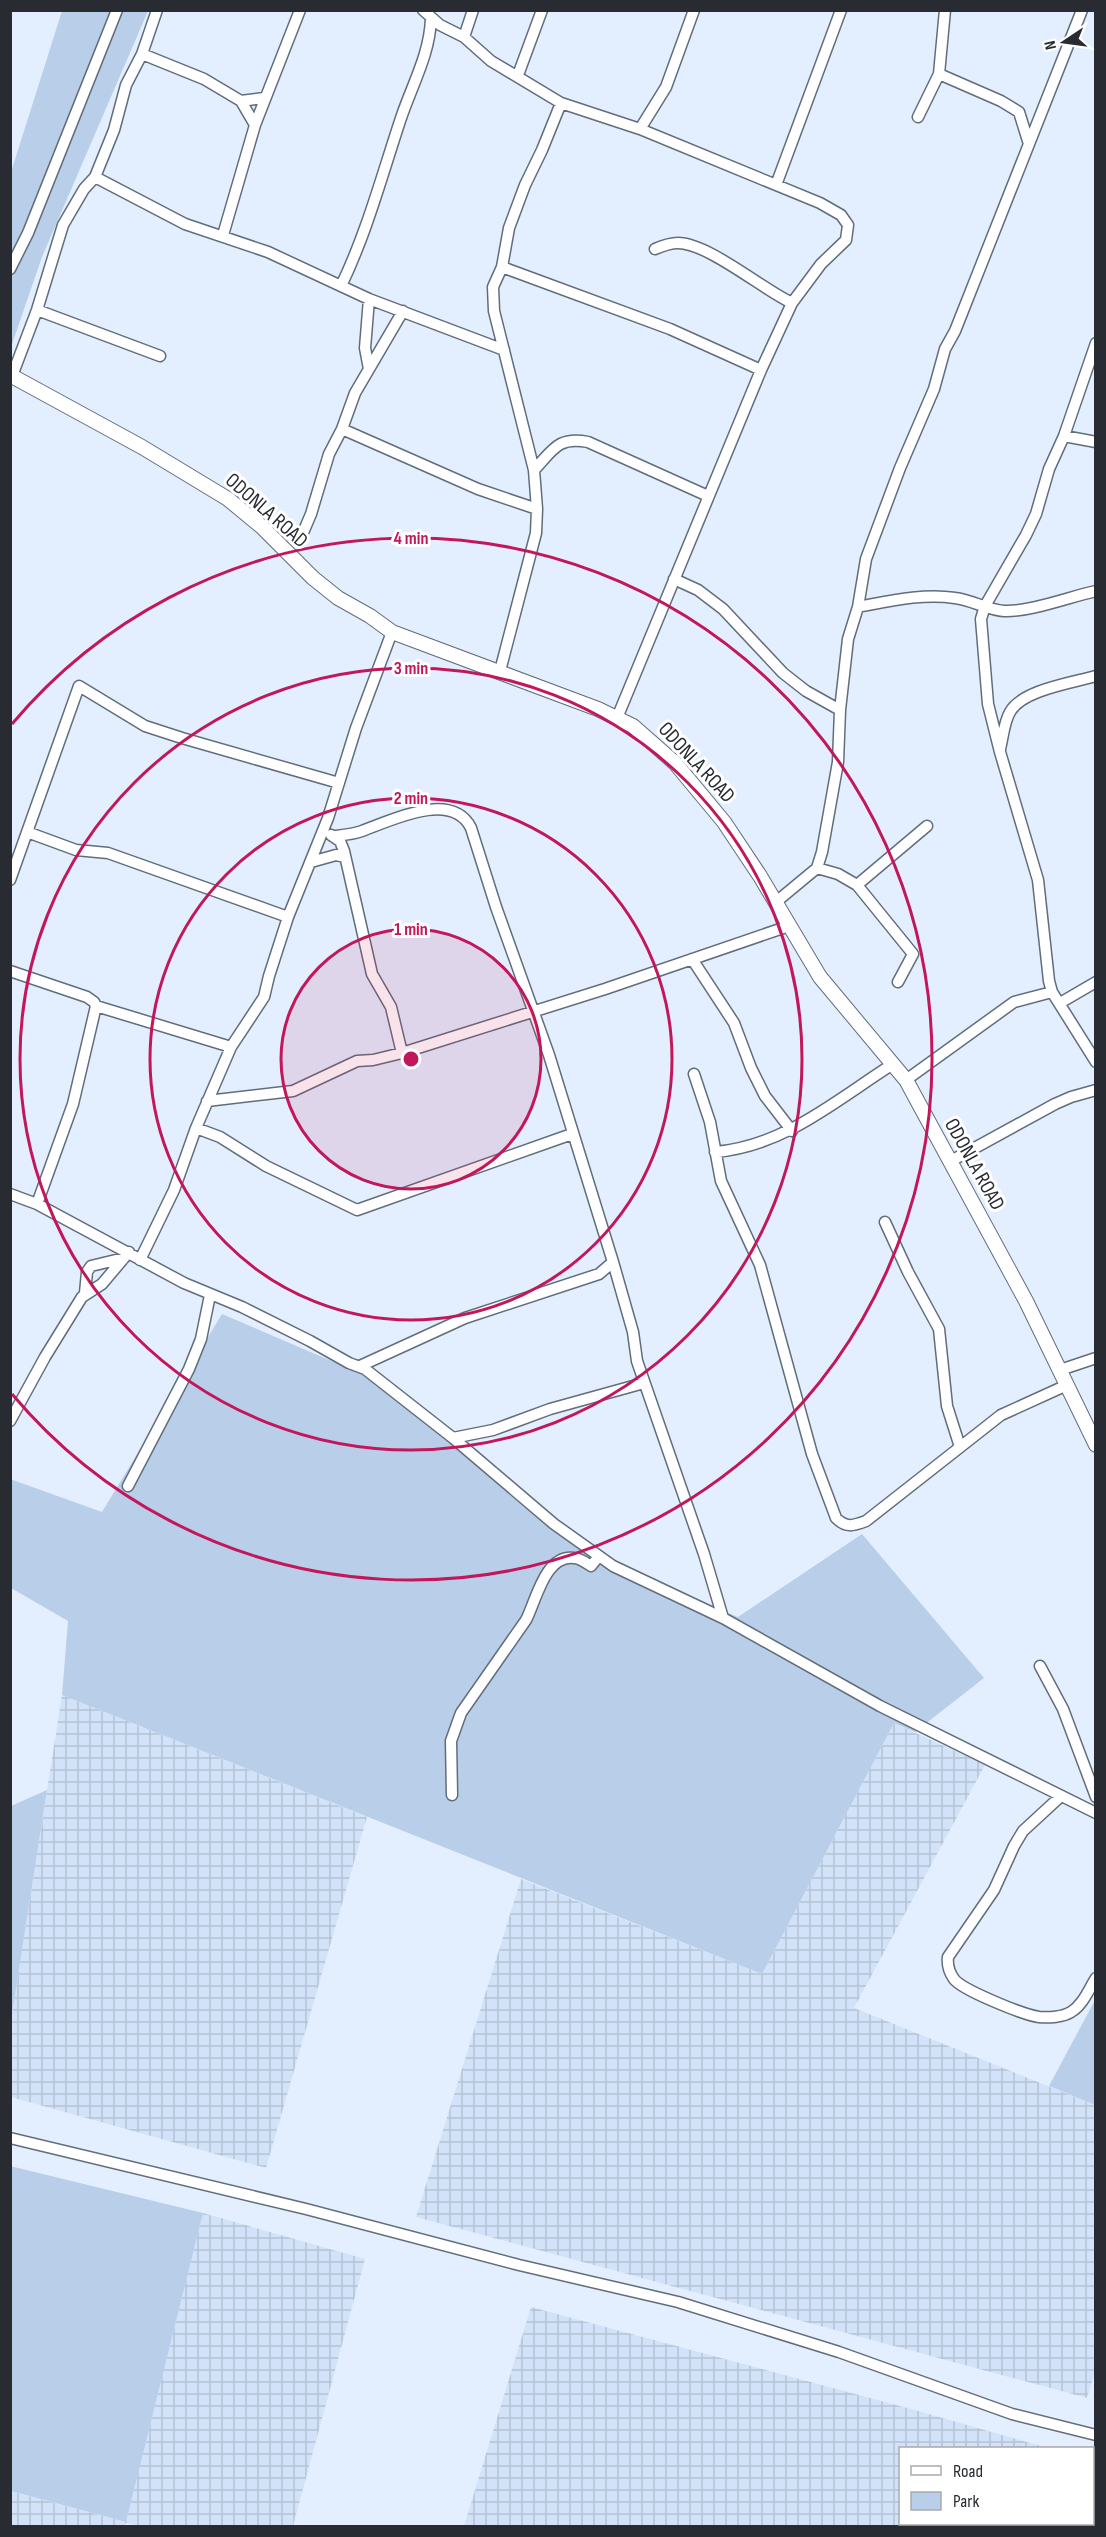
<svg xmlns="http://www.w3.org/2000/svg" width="1106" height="2537" font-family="'Sofia Sans Condensed',sans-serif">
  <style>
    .industrial { fill: url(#industrial-grid) }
    .green { fill: #b9cee9 }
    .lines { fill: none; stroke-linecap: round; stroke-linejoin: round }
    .minor-casing { stroke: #626d7b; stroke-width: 13 }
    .tertiary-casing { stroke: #626d7b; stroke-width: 16 }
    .minor { stroke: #fff; stroke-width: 10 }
    .tertiary { stroke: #fff; stroke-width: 14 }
    .ring { fill: none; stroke: #c2185b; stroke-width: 3 }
    .labels { text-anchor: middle; stroke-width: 6; stroke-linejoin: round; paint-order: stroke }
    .street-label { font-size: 21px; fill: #282c32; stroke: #fff }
    .centre { fill: #c2185b; stroke: #fff; stroke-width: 3 }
    .ring-label { font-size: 18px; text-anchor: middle; font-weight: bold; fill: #c2185b; stroke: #fff; stroke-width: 6; stroke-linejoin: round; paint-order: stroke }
  </style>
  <defs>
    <pattern id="industrial-grid" width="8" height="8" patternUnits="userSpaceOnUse" patternTransform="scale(1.5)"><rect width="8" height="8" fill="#d2e2f8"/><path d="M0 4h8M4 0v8" fill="none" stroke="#b4c2d5"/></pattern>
  </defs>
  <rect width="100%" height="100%" fill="#e3efff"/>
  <path class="industrial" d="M62,1695L367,1817L266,2168L11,2097V2020Z
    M894,1723L985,1765L854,2008L1095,2105L1096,2369L1087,2398L416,2217L521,1879L762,1974Z
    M203,2213L365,2259L293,2526H141L126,2523L124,2526H11L10,2491L126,2522Z
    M531,2307L911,2409L1048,2448H900V2524H1092L1093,2461L1096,2462L1095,2526H464Z"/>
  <path class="green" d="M62,11H148L42,257L11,347V172Z
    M222,1314L362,1374L491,1468L558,1522L622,1567L738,1617L862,1534L984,1678L915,1732L894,1723L762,1974L62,1695L68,1621L11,1588L10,1479L102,1512Z
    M47,1790L11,2020V1806Z
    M1095,2000V2105L1049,2086Z
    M10,2166L203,2213L126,2522L11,2491Z"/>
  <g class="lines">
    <defs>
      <path id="minor" d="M423,10L440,25L464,37L491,61L561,103L640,129L820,203L841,215L848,225L846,240L821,264L792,303L761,370L617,718
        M464,37L473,10
        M142,54L204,79L241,101
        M939,74L1001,101L1019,112L1029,144
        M518,75L542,10
        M918,117L939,74L945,10
        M255,125L241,101L264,98
        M640,129L666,87L694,10
        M95,177L185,224L268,252L369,299L504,350
        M776,185L841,10
        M223,235L255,125L300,10
        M655,249C662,246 670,243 678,243C708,243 762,289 792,303
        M502,267L670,329L761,370
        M10,269L28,233L117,10
        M341,286C367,232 382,175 401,118C412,85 430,54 431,18
        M37,310L160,356
        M1096,343L1064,436L1049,469L1036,514L1026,535L985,606L981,619L988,704L1000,752L1038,880L1049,981L1052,992L1096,1062
        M369,369L365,348L369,299
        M12,376L37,310L63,225L84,189L95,177L114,130L126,85L142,54L157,10
        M342,429L478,489L537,509
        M1064,436L1096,442
        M534,470C553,450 558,436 588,442L708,496
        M302,535L311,514L329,454L342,429L355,393L403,311
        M674,579L698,590L723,609L783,673L806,691L840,710
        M858,607C890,601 923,593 955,598C972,600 988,610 1004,611C1030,612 1069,597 1096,591
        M500,671L536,533L537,509L534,470L494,311L493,287L502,267L509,228L525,185L542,150L561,103
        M1000,749C1003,737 1004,722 1010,712C1022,690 1072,683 1096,676
        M27,832L76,850L108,853L288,917
        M331,835L340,841L344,851L372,974L391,1007L402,1053
        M335,836C344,835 354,834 362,831C392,820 452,790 471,828L496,907L549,1055L613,1262L633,1332L637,1361L704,1554L723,1618
        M311,862L336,855L345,857
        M817,868L838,874L857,885L927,826
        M10,880L79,686L145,726L182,738L339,783
        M857,885L913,954L898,982
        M776,902L817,868L822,852L838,762L840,710L848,639L858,607L866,559L900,468L934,389L945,349L955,331L1082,10
        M692,959L734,1023L751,1068L765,1096L792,1131
        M10,971L87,997L94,1002L96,1006L73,1104L37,1204
        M1060,1003L1096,982
        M96,1006L231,1047
        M694,1074L710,1122L721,1181L760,1265L812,1454L836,1518C846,1528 853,1526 866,1521L1001,1415L1067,1385
        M906,1080L1014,1002L1052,992
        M207,1101L293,1091L357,1061L373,1060L402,1053L605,989L789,926
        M196,1128L220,1137L266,1166L357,1210L572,1134
        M715,1152C785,1146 836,1100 893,1064
        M951,1161L1055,1104L1071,1097L1096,1090
        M10,1194L37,1204L184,1283L242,1307L310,1341L349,1363L365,1369L453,1438L554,1524L613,1566L723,1618L880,1706L1096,1813
        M885,1222L908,1272L939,1329L947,1406L960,1447
        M140,1260L174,1190L196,1128L231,1047L264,997L269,976L288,917L328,818L356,728L392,632
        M85,1293L87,1272L91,1266L124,1258
        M360,1366L465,1318L599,1274L613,1262
        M1060,1370L1096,1358
        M10,1421L45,1357L82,1297L102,1284L129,1252
        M453,1438L493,1430L550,1409L644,1383
        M128,1486L189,1369L201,1339L210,1295
        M1040,1666L1063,1709L1096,1797
        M452,1795L451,1741L461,1713L526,1620C536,1601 545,1554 574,1558C580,1558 586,1563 591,1566L599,1556
        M1061,1796L1023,1831L1014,1846L994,1890L948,1957C947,1965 949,1972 954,1979C962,1990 1024,2015 1039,2017C1049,2018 1063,2017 1071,2012C1083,2005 1089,1989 1096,1978
        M10,2138L306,2209L519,2265L678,2302L839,2352L1012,2414L1096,2435"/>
      <path id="tertiary" d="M10,375L142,447L228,499L262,527L313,578L338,598L370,616L392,632L598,709L633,726L675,763L724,822L760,876L820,977L906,1080L1026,1301L1096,1445"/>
    </defs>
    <use href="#minor" class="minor-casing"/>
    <use href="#tertiary" class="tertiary-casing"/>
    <use href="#minor" class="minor"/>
    <use href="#tertiary" class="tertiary"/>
  </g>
  <circle cx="411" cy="1059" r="130" fill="#c2185b" fill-opacity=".12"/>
  <g class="ring">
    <circle cx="411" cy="1059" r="130"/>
    <circle cx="411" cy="1059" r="261"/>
    <circle cx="411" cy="1059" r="391"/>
    <path d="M12 724A521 521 0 1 1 12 1394"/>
  </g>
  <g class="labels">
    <g class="street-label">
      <text transform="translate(267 510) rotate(41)" y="7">ODONLA ROAD</text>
      <text transform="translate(697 762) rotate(47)" y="7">ODONLA ROAD</text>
      <text transform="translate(975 1164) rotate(61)" y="7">ODONLA ROAD</text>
    </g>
  </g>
  <circle cx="411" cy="1059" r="9" class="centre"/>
  <g class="ring-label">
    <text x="411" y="544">4 min</text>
    <text x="411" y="674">3 min</text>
    <text x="411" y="804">2 min</text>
    <text x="411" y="935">1 min</text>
  </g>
  <rect width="1106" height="2537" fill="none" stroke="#282c32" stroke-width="24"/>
  <rect x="899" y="2447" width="195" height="78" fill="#ffffff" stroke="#a9abad" stroke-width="1.5"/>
  <rect x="911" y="2466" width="30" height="9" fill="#ffffff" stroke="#a9abad" stroke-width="1.5"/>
  <text x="953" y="2477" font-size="18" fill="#282c32">Road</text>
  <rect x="911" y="2492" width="30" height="18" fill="#b9cee9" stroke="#a9abad" stroke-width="1.5"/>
  <text x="953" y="2507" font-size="18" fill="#282c32">Park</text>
  <g transform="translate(1064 42) rotate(257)" stroke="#ffffff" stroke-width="4.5" paint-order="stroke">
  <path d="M0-4.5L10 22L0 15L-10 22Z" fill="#282c32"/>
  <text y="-9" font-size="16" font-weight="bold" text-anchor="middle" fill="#282c32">N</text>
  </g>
</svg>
